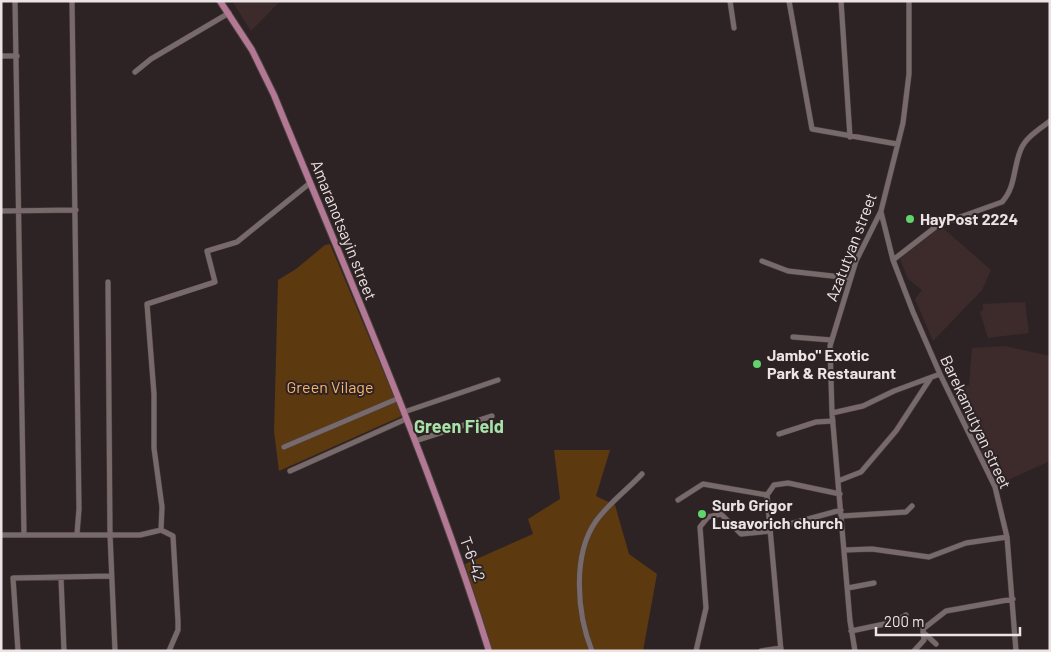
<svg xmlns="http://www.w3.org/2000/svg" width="1051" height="652" font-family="Barlow,sans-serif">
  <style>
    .built { fill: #3d2b2c }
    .green { fill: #5c390f }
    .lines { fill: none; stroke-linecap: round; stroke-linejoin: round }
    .minor-casing { stroke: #494041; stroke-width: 6 }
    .major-casing { stroke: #494041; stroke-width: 8 }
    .minor { stroke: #786a6b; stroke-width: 5 }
    .major { stroke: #b37894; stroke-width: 6 }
    .poi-dot { fill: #5fd56b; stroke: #2e2324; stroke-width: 2 }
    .labels { text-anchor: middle; stroke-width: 4; stroke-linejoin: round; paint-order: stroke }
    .poi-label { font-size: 16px; font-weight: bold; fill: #ebe3e4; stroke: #2e2324; text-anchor: start }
    .street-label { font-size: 16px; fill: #ebe3e4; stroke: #2e2324 }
    .park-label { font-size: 16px; fill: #fab569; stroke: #2e2324 }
    .neighbourhood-label { font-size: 18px; font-weight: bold; fill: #a7e2a9; stroke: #2e2324 }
  </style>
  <rect width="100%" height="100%" fill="#2e2324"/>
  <path class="built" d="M232,1H280L251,31Z
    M938,227L943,228L991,270L982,290L933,341L915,299L922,290L908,279L900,259Z
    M1025,302L1029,333L988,338L980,312L983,310V304Z
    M1005,346L1050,356V461L999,484L979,449L953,392L969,385L972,348Z"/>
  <path class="green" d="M330,244L402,416L279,471L274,431L278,280L296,269L325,245Z
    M554,450H610L596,496L615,505L629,554L657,574L643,651H492L465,564L533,534L528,519L560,499Z"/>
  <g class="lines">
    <defs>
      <path id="minor" d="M15,1L24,535
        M72,1L79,509L77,534
        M730,1L734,28
        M789,1L812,129L897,144
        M841,1L850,137
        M1,56H17
        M135,72L151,59L229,13
        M1,211L76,210
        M881,212L893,260L913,312L940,374L995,487L1007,537L1016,651
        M893,260L938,225L1002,202C1016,187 1013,167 1021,149C1026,137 1040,129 1050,121
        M762,261L788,271L850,278
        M108,282L110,534L115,651
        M793,337L831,340
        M404,412L498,380
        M832,413L863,406L894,391L940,374
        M779,434L816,422L833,421
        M415,441L492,416
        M284,447L399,398
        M290,471L406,419
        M838,481L861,472L896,431L930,379
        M767,495L781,651
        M767,495L774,485L788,483L840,494
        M678,500L703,484L767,495
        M842,516L906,512L912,506
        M786,525L841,510
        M161,530L173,536L178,621V630L169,651
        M1,535H140L161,530L162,507L154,448V394L147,304L215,282L207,251L237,242L310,183
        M845,550L872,549L929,557L966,543L1007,537
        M61,578L64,651
        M848,588L874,583
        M851,631L894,622L906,615
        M923,632L936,644
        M18,651L13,578L111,576
        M592,651C577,614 572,555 596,521C609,503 627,490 642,474
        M696,651L706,608L700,527L708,517L721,514L741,534L770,531
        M761,651L781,648
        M855,651L850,621L832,413L830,346L856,261L881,211L903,123L909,74V1
        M914,651L924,640L923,629L946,611L1013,599"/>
      <path id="major" d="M220,1L252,50L274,95C349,279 430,461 489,651"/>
    </defs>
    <use href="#minor" class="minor-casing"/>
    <use href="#major" class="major-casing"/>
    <use href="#minor" class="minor"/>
    <use href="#major" class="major"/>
  </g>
  <g class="poi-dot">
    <circle cx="910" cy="219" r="5"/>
    <circle cx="757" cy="364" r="5"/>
    <circle cx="702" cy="514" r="5"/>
  </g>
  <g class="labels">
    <g class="poi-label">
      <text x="920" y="225">HayPost 2224</text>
      <text x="767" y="361">Jambo" Exotic<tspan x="767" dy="18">Park &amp; Restaurant</tspan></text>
      <text x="712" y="511">Surb Grigor<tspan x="712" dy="18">Lusavorich church</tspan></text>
    </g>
    <g class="street-label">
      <text transform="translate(344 230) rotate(68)" y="6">Amaranotsayin street</text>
      <text transform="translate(851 247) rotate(-69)" y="6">Azatutyan street</text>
      <text transform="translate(976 422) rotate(65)" y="6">Barekamutyan street</text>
      <text transform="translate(473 559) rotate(70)" y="6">T-6-42</text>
    </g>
    <g class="park-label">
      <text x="330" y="393">Green Vilage</text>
    </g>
    <g class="neighbourhood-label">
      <text x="459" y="433">Green Field</text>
    </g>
  </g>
  <rect width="1051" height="652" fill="none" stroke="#ebe3e4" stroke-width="5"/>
  <path d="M876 627v8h144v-8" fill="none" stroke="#ebe3e4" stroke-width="2.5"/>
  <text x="884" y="627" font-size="15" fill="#ebe3e4" stroke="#2e2324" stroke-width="4" paint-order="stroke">200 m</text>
</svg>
